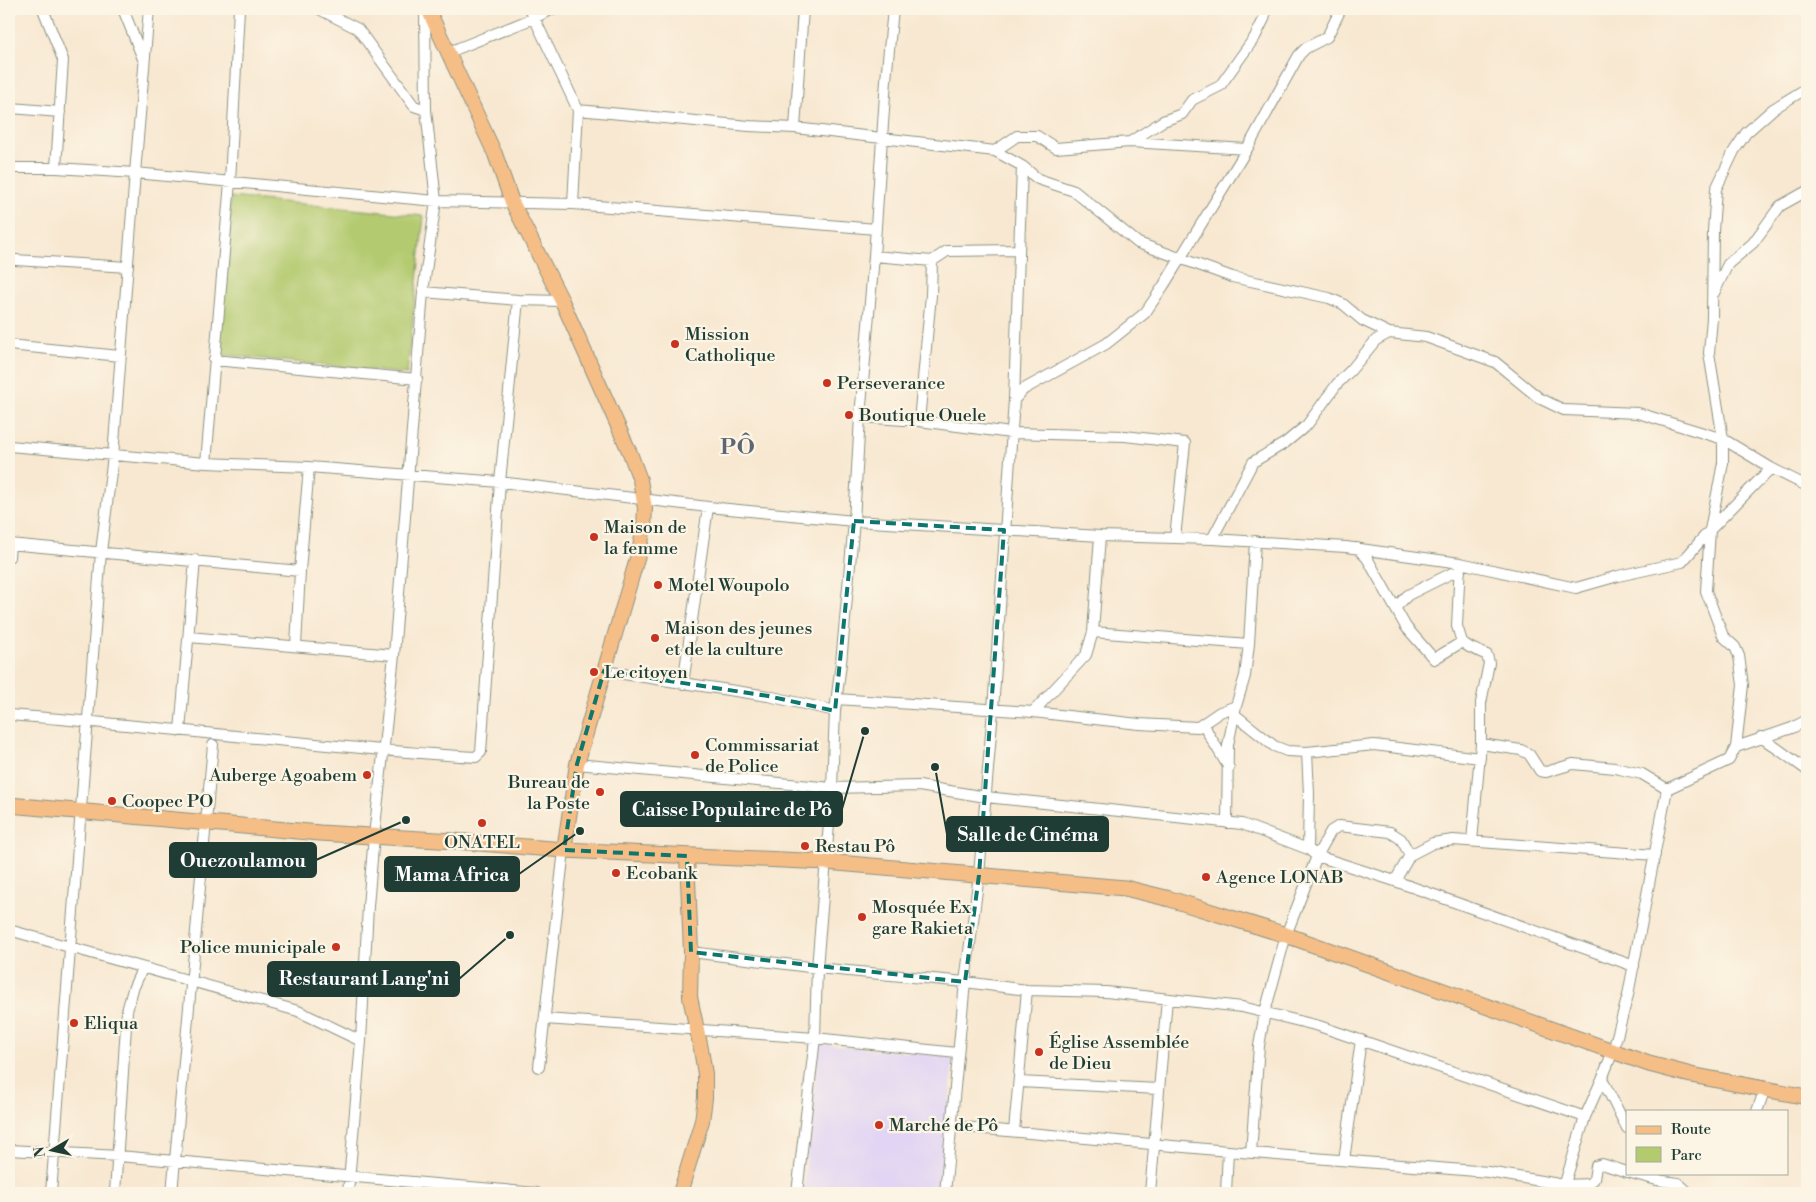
<svg xmlns="http://www.w3.org/2000/svg" width="1816" height="1202" font-family="'Libre Bodoni',serif">
  <style>
    .built { fill: #e1d4f4 }
    .green { fill: #b3ca6f; stroke: #698452 }
    .lines { fill: none; stroke-linecap: round; stroke-linejoin: round }
    .minor-casing { stroke: #8c9282; stroke-width: 12 }
    .major-casing { stroke: #8c9282; stroke-width: 16 }
    .highway-casing { stroke: #8c9282; stroke-width: 17 }
    .minor { stroke: #fff; stroke-width: 10 }
    .major { stroke: #f6be87; stroke-width: 14 }
    .highway { stroke: #f6be87; stroke-width: 15 }
    .marked { fill: none; stroke: #0f766e; stroke-width: 4; stroke-dasharray: 10 6; stroke-linejoin: round }
    .poi-dot { fill: #c8321e; stroke: #fcf5e5; stroke-width: 2 }
    .labels { text-anchor: middle; stroke-width: 4.5; stroke-linejoin: round; paint-order: stroke }
    .poi-label { font-size: 18px; fill: #1f3d34; stroke: #fcf5e5; text-anchor: start }
    .district-label { font-size: 22px; font-weight: bold; letter-spacing: 1px; fill: #5d6773; stroke: #fcf5e5 }
    .leader { fill: none; stroke: #1f3d34; stroke-width: 2 }
    .callout-dot { fill: #1f3d34; stroke: #fcf5e5; stroke-width: 2 }
    .callout { fill: #1f3d34; stroke: #1f3d34; stroke-width: 2 }
    .callout-label { font-size: 19px; text-anchor: middle; font-weight: bold; fill: #fff }
  </style>
  <rect width="100%" height="100%" fill="#fcf5e5"/>
  <filter id="ink" filterUnits="userSpaceOnUse"><feTurbulence type="fractalNoise" baseFrequency=".02" numOctaves="2"/><feDisplacementMap in="SourceGraphic" scale="10" xChannelSelector="R" yChannelSelector="G"/><feConvolveMatrix kernelMatrix="1 2 1 2 8 2 1 2 1" color-interpolation-filters="sRGB"/></filter>
  <filter id="wash" filterUnits="userSpaceOnUse"><feTurbulence type="fractalNoise" baseFrequency=".0096" numOctaves="4" result="noise"/><feDisplacementMap in="SourceGraphic" scale="20" xChannelSelector="R" yChannelSelector="G"/><feGaussianBlur stdDeviation="1.12" result="paint"/><feColorMatrix in="noise" values="0 0 0 0 0 0 0 0 0 0 0 0 0 0 0 0 0 1.4 0 .05"/><feComposite in="paint" operator="in"/></filter>
  <g filter="url(#wash)">
    <rect width="100%" height="100%" fill="#f8e8d1"/>
    <path class="built" d="M819,1044L953,1057L942,1193H803Z"/>
    <path class="green" d="M231,197L424,216L407,374L216,354Z"/>
  </g>
  <g filter="url(#ink)">
    <g class="lines">
      <defs>
        <path id="minor" d="M43,9L63,60L56,168
          M123,9L143,59
          M319,9L358,29L414,106L426,110
          M530,9L578,110
          M449,52L534,18L553,9
          M9,105L11,108L60,112
          M795,128L803,9
          M1130,142L1163,121L1182,114L1192,100L1220,86L1255,37L1264,19L1266,9
          M995,151L1017,136H1037L1056,148L1130,142L1247,149
          M9,168H56L135,173L149,9
          M573,204L578,110L749,126L795,128L995,151L1022,166L1038,179L1074,191L1138,243L1232,277L1329,298L1343,304L1362,320L1389,333L1426,337L1495,362L1539,398L1564,410L1638,413L1723,439L1771,468L1807,486
          M874,256L932,261L947,251L1019,250
          M15,260L128,267
          M423,292L518,300L562,301
          M1714,293L1728,264L1753,243L1780,206L1807,191
          M9,345L120,356
          M214,360L417,379
          M1014,400L1024,389L1106,344L1145,313L1164,285L1247,149L1299,55L1306,48L1327,37L1341,9
          M860,417L919,421L1011,433L1125,436L1185,443L1175,538
          M919,421L931,295L932,261
          M9,446L206,463L309,467L500,482L708,507L854,521L1100,536L1212,539L1346,547L1460,563L1576,588L1618,576L1682,562L1710,530L1771,468
          M206,463L230,182L239,9
          M1212,539L1253,462L1285,443L1307,425L1337,384L1351,370L1376,340L1389,333
          M9,544L300,571
          M1357,548L1367,558L1406,627L1434,659L1462,642
          M9,557L10,544
          M1460,563L1457,626L1462,642L1469,647L1487,655L1489,663L1481,703V744L1472,841
          M1396,607L1408,595L1452,573L1460,572
          M1093,632L1249,644
          M189,637L394,655
          M296,646L300,571L309,467
          M604,671L768,696L835,711
          M683,684L708,507
          M837,699L1033,712L1139,724L1198,727L1220,712L1236,706
          M1033,712L1086,655L1093,632L1100,536
          M1234,714L1274,746L1287,751L1307,752L1374,745L1480,758
          M9,715C165,726 320,748 476,757L481,752L500,482L518,300
          M1204,724L1208,733L1229,768
          M180,731L195,560
          M1761,737L1807,770
          M1481,744L1521,750L1529,754L1540,771L1546,772L1573,764L1615,768L1642,774L1667,789
          M1736,747L1792,728L1807,720
          M1307,752L1309,794L1308,849
          M577,764L832,788L919,786L986,797L1242,824L1308,849L1317,856L1395,881L1634,966
          M1227,823L1228,745L1236,706L1245,676L1249,644L1255,541
          M1395,881L1410,855L1433,843L1453,840L1655,855
          M9,930L298,1011L361,1041
          M691,952L817,968L965,982L1027,990L1106,992L1242,1007L1319,1026L1585,1117
          M545,1019L815,1038L957,1053
          M539,1067L564,850
          M1602,1079L1627,1128
          M1019,1082L1158,1089
          M1757,1111L1765,1089
          M952,1126L1228,1151L1488,1172L1565,1185L1589,1184L1594,1179L1596,1166L1602,1164L1627,1172
          M1014,1131L1027,990
          M9,1150L119,1156L537,1193
          M1251,1153L1259,1046L1265,1012L1286,935L1317,856L1331,831L1339,826L1390,832L1401,839L1410,855
          M1344,1160L1361,1040
          M1631,1173L1657,1180L1678,1183L1689,1193
          M51,1193L101,552L113,456L135,173L436,201L573,204L876,229
          M115,1193L127,1011L133,989L142,969
          M172,1193L213,745
          M348,1193L361,1041L368,906L374,836L394,655L423,292L436,201L426,110L425,9
          M797,1193L815,1038L817,968L832,788L835,711L841,663L854,521L860,417L874,256L886,80L893,9
          M945,1193L965,982L979,875L993,710L1014,400L1022,166
          M1150,1193L1167,999
          M1226,1193L1228,1151
          M1562,1193L1585,1117L1602,1079L1613,1051L1628,995L1667,789L1729,760L1736,747L1743,685L1739,656L1735,647L1723,636L1706,591L1710,530L1723,463V439L1709,353L1712,318L1713,231L1716,189L1734,151L1746,133L1773,109L1807,88"/>
        <path id="major" d="M428,9L495,154L512,202L562,301L630,453L640,480L645,508L644,527L639,552L577,764L564,850
          M680,1193L702,1121L705,1098V1074L701,1049L690,997L691,952L687,856"/>
        <path id="highway" d="M9,805L320,833L454,841L564,850L826,862L1125,888L1170,899L1286,935L1649,1064L1691,1075L1807,1097"/>
      </defs>
      <use href="#minor" class="minor-casing"/>
      <use href="#major" class="major-casing"/>
      <use href="#highway" class="highway-casing"/>
      <use href="#minor" class="minor"/>
      <use href="#major" class="major"/>
      <use href="#highway" class="highway"/>
    </g>
  </g>
  <path class="marked" d="M854,521L1004,530L979,875L965,982L691,952L687,856L564,850L577,764L604,671L768,696L835,711Z"/>
  <g class="poi-dot">
    <circle cx="675" cy="344" r="5"/>
    <circle cx="827" cy="383" r="5"/>
    <circle cx="849" cy="415" r="5"/>
    <circle cx="594" cy="537" r="5"/>
    <circle cx="658" cy="585" r="5"/>
    <circle cx="655" cy="638" r="5"/>
    <circle cx="594" cy="672" r="5"/>
    <circle cx="695" cy="755" r="5"/>
    <circle cx="367" cy="775" r="5"/>
    <circle cx="600" cy="792" r="5"/>
    <circle cx="112" cy="801" r="5"/>
    <circle cx="482" cy="823" r="5"/>
    <circle cx="805" cy="846" r="5"/>
    <circle cx="616" cy="873" r="5"/>
    <circle cx="1206" cy="877" r="5"/>
    <circle cx="862" cy="917" r="5"/>
    <circle cx="336" cy="947" r="5"/>
    <circle cx="74" cy="1023" r="5"/>
    <circle cx="1039" cy="1052" r="5"/>
    <circle cx="879" cy="1125" r="5"/>
  </g>
  <g class="labels">
    <g class="poi-label">
      <text x="685" y="340">Mission<tspan x="685" dy="21">Catholique</tspan></text>
      <text x="837" y="389">Perseverance</text>
      <text x="859" y="421">Boutique Ouele</text>
      <text x="604" y="533">Maison de<tspan x="604" dy="21">la femme</tspan></text>
      <text x="668" y="591">Motel Woupolo</text>
      <text x="665" y="634">Maison des jeunes<tspan x="665" dy="21">et de la culture</tspan></text>
      <text x="604" y="678">Le citoyen</text>
      <text x="705" y="751">Commissariat<tspan x="705" dy="21">de Police</tspan></text>
      <text x="357" y="781" text-anchor="end">Auberge Agoabem</text>
      <text x="590" y="788" text-anchor="end">Bureau de<tspan x="590" dy="21">la Poste</tspan></text>
      <text x="122" y="807">Coopec PO</text>
      <text x="482" y="848" text-anchor="middle">ONATEL</text>
      <text x="815" y="852">Restau Pô</text>
      <text x="626" y="879">Ecobank</text>
      <text x="1216" y="883">Agence LONAB</text>
      <text x="872" y="913">Mosquée Ex<tspan x="872" dy="21">gare Rakieta</tspan></text>
      <text x="326" y="953" text-anchor="end">Police municipale</text>
      <text x="84" y="1029">Eliqua</text>
      <text x="1049" y="1048">Église Assemblée<tspan x="1049" dy="21">de Dieu</tspan></text>
      <text x="889" y="1131">Marché de Pô</text>
    </g>
    <g class="district-label">
      <text x="738" y="454">PÔ</text>
    </g>
  </g>
  <path class="leader" d="M865 731L842 809M935 767L947 834M406 820L316 860M580 831L519 874M510 935L459 979"/>
  <g class="callout-dot">
    <circle cx="865" cy="731" r="5"/>
    <circle cx="935" cy="767" r="5"/>
    <circle cx="406" cy="820" r="5"/>
    <circle cx="580" cy="831" r="5"/>
    <circle cx="510" cy="935" r="5"/>
  </g>
  <g class="callout">
    <rect x="621" y="792" width="221" height="34" rx="5"/>
    <rect x="947" y="817" width="161" height="34" rx="5"/>
    <rect x="170" y="843" width="146" height="34" rx="5"/>
    <rect x="385" y="857" width="134" height="34" rx="5"/>
    <rect x="268" y="962" width="191" height="34" rx="5"/>
  </g>
  <g class="callout-label">
    <text x="732" y="816">Caisse Populaire de Pô</text>
    <text x="1028" y="841">Salle de Cinéma</text>
    <text x="243" y="867">Ouezoulamou</text>
    <text x="452" y="881">Mama Africa</text>
    <text x="364" y="985">Restaurant Lang'ni</text>
  </g>
  <rect width="1816" height="1202" fill="none" stroke="#fcf5e5" stroke-width="30"/>
  <rect x="1626" y="1110" width="162" height="65" fill="#fcf5e5" stroke="#a4ab9e"/>
  <rect x="1636" y="1126" width="25" height="8" fill="#f6be87" stroke="#a4ab9e"/>
  <text x="1671" y="1134" font-size="15" fill="#1f3d34">Route</text>
  <rect x="1636" y="1147" width="25" height="15" fill="#b3ca6f" stroke="#a4ab9e"/>
  <text x="1671" y="1160" font-size="15" fill="#1f3d34">Parc</text>
  <g transform="translate(52 1150) rotate(261)" stroke="#fcf5e5" stroke-width="4" paint-order="stroke">
  <path d="M0-4L9 19L0 12L-9 19Z" fill="#1f3d34"/>
  <text y="-8" font-size="14" font-weight="bold" text-anchor="middle" fill="#1f3d34">N</text>
  </g>
</svg>
